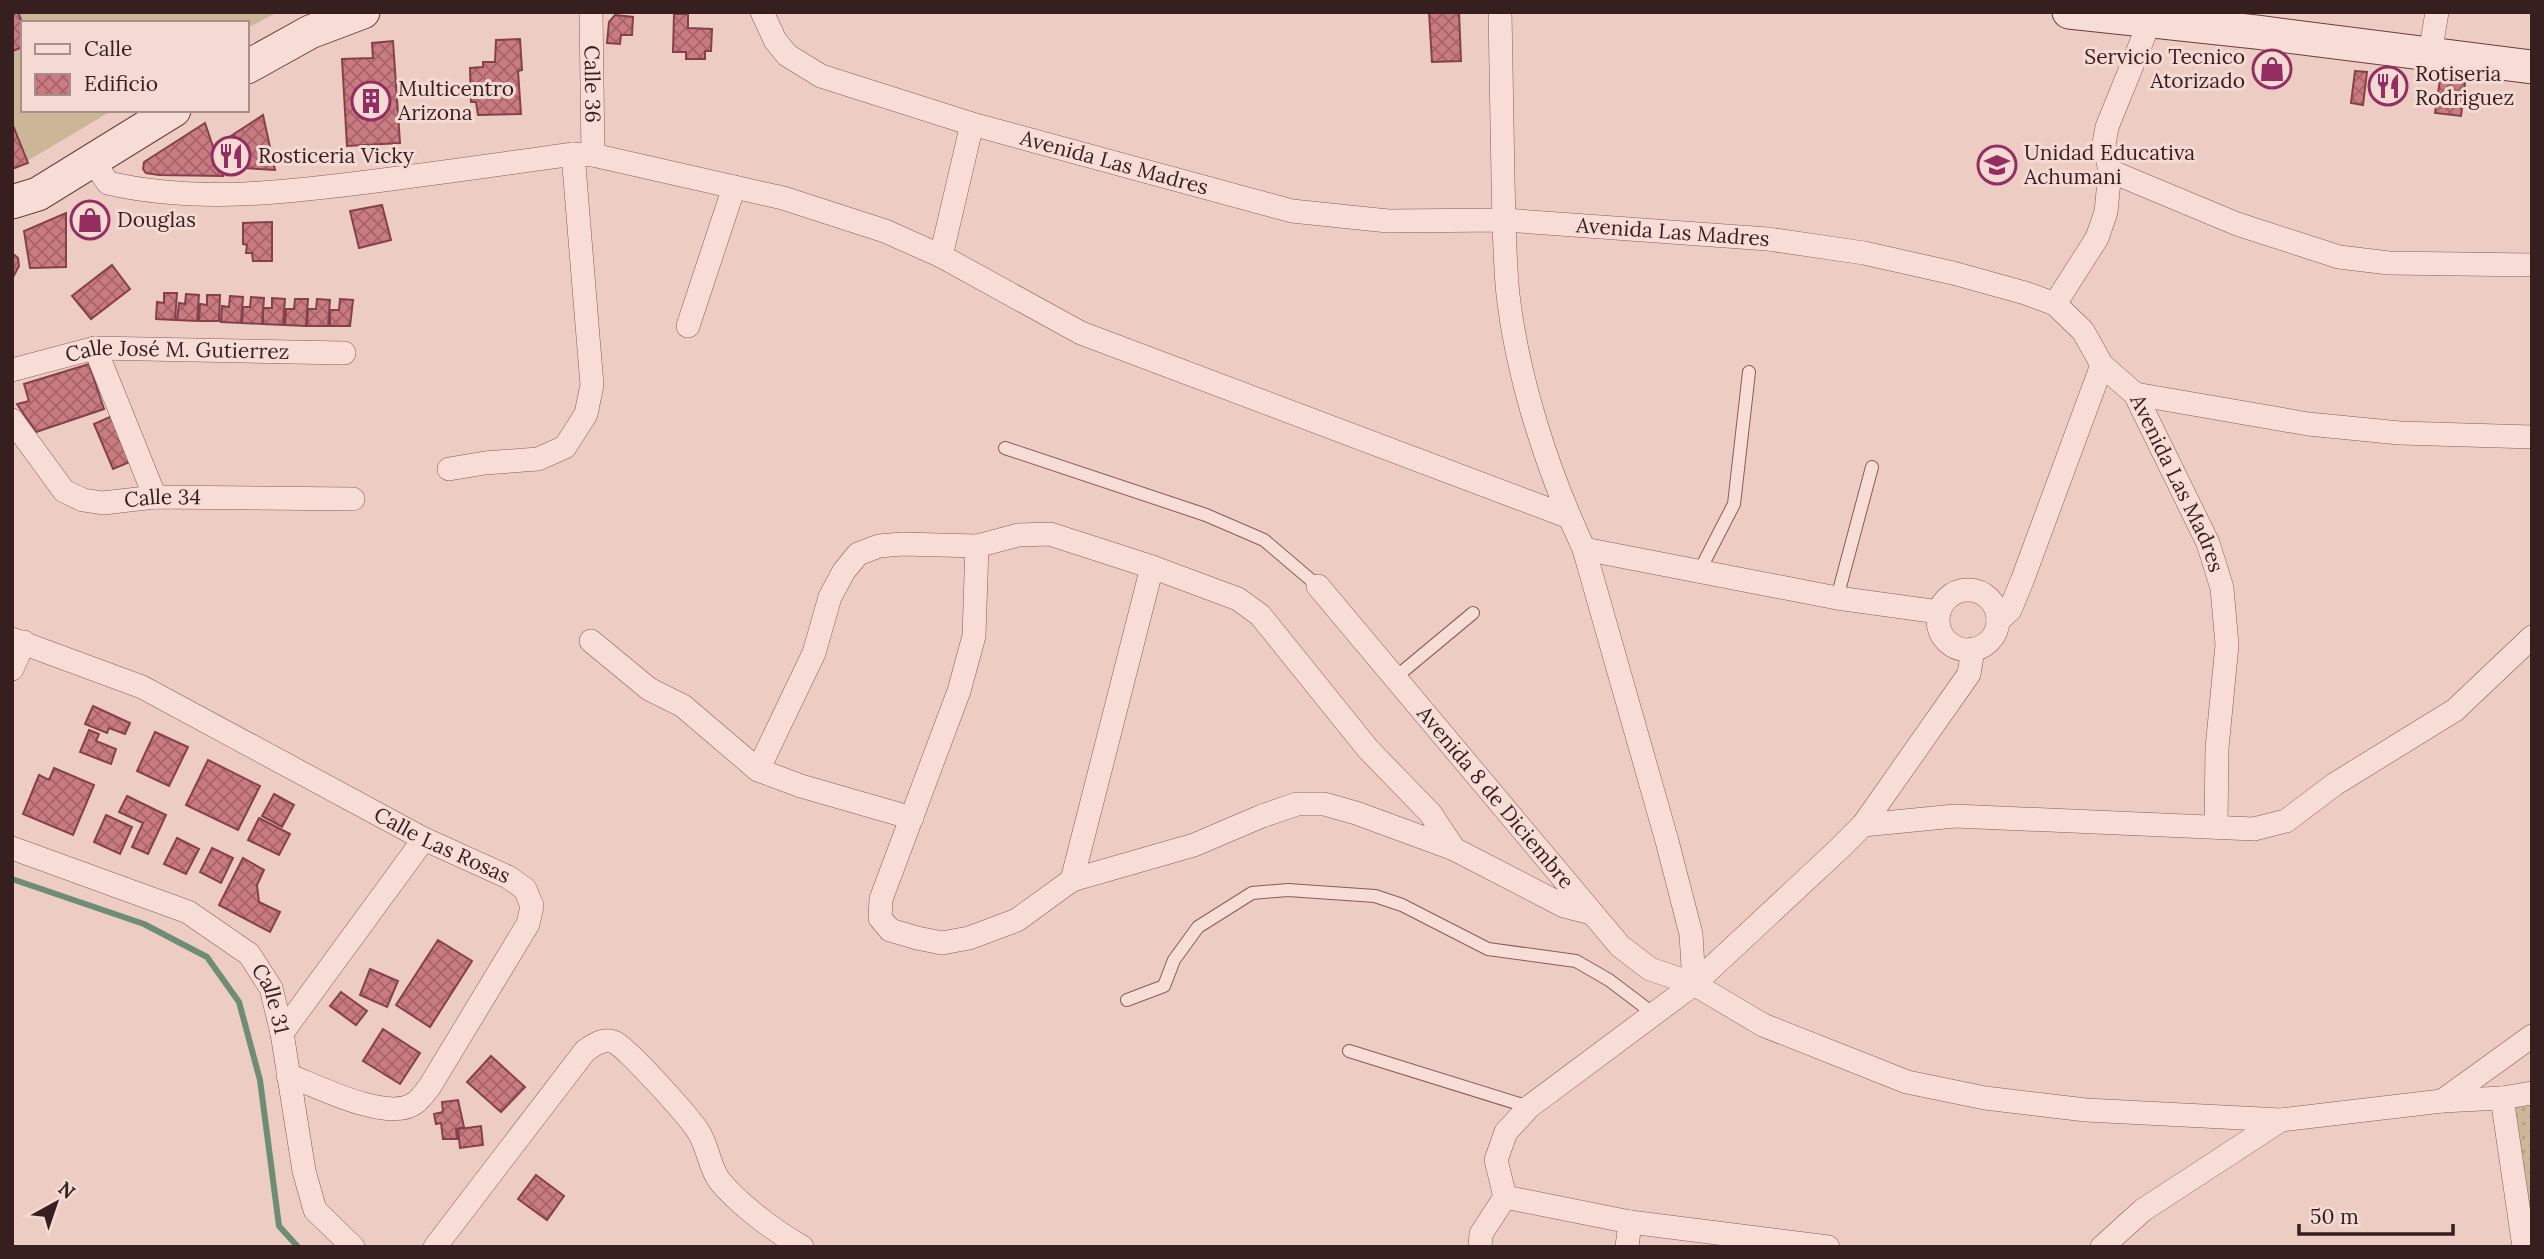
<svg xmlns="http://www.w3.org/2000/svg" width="2544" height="1259" font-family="Lora,serif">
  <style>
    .park { fill: url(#park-dots) }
    .pitch { fill: #cbb798 }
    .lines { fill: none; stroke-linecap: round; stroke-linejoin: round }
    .stream { stroke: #6d8e75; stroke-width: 6 }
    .building { fill: url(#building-cross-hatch); stroke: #854149; stroke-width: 2 }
    .lane-casing { stroke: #875c5b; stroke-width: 14 }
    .street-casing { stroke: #875c5b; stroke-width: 24 }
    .secondary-casing { stroke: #693e3e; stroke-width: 35 }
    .lane { stroke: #f8ddd7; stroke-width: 12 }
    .street { stroke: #f8ddd7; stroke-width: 23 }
    .secondary { stroke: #f8ddd7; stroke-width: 33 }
    .labels { text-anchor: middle; stroke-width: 6; stroke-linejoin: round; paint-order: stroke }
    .poi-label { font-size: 21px; fill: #371e1f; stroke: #f4dad3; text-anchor: start }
    .street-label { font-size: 21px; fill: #371e1f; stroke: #f4dad3 }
  </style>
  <defs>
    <pattern id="park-dots" width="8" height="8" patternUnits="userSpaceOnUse" patternTransform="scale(1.75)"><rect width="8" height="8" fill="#cbb798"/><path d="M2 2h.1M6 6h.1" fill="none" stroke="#af9d83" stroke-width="1.8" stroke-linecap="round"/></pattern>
    <pattern id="building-cross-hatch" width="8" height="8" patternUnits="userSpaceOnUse" patternTransform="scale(1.75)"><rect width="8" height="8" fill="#ca7b82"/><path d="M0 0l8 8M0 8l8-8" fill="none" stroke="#a5646a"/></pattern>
  </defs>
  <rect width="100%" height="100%" fill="#edccc4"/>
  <path class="park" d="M2532,1093V1214L2522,1227L2502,1098Z"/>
  <path class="pitch" d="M12,12H278L247,28V23H23V110H113L12,170Z"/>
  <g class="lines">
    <path class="stream" d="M12,879L144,924L207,957L239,1002L260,1080L279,1226L298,1247"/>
  </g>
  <path class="building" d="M12,12H18L23,25V47L12,51Z
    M1429,12H1459L1461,61L1432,62Z
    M674,14H688V28L712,29L711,51H705V59H686V52H673Z
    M615,15L633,17L632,35H621L620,44L607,43L609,22Z
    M520,39L522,70L518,71L521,114L478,115L476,102H471L470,68L483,67V62H495L496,40Z
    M393,41L400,143L347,146L342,59L373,58L372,43Z
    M2269,59L2279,61L2276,79L2266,78Z
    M2355,71L2367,72L2363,105L2351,103Z
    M2384,73L2397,76L2393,99L2380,97Z
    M2440,80L2465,83L2461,116L2435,113Z
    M263,115L275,170L244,168L234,134Z
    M12,123L28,163L12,169Z
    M205,123L223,176L159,175L146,173L143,169L144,162Z
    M234,134L244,168H226L217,145Z
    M81,205H99L98,236L80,235Z
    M382,205L391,240L359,248L350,211Z
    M66,213V267L30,268L24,231Z
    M272,222V261H253L252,253H246L247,245L243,244V223Z
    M12,253L18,258L19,266L12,279Z
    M112,265L130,289L91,319L72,296Z
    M164,293H177L175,320L156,319L157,302L164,303Z
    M186,294L199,295L197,321L177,320L179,303L185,304Z
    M207,295H220L219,321H199L200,304L207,305Z
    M230,296L243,297L241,323L221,322L222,306L229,307Z
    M251,297L264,298L262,324L242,323L243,307H250Z
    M272,298L285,299L283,325L263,324V308H272Z
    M295,299H308L306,326L285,325L286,309H294Z
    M317,299L330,300L328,326H307L308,309H316Z
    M340,299L353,300L350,326H330V310H339Z
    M89,364L104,409L36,432L17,404L29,401L24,384Z
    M112,416L132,461L113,469L94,424Z
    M93,706L130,723L125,734L109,728L107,733L85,724Z
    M89,730L99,734L96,741L116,749L111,764L80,752Z
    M155,732L188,747L169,786L137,771Z
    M208,760L260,786L238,830L186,805Z
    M54,768L94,785L73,835L23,814L39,775L49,780Z
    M274,794L294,805L282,827L262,816Z
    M127,796L166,815L148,854L132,847L143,823L119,812Z
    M106,815L132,827L120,854L94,842Z
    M259,818L290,834L279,855L248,840Z
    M177,838L199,849L186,874L164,864Z
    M212,848L233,858L221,883L200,872Z
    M243,858L264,870L257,885L259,902L280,912L270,932L219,905Z
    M438,940L472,961L430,1027L396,1005Z
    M370,969L398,981L387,1007L360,995Z
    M341,992L367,1011L356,1025L330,1006Z
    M383,1029L420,1053L400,1084L363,1061Z
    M491,1056L525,1087L501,1112L467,1082Z
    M458,1100L464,1127L456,1129L457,1139H443L441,1123L436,1124L434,1114L443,1112L442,1102Z
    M481,1126L483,1145L460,1148L458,1129Z
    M536,1175L564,1196L547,1220L518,1199Z"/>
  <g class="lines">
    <defs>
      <path id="lane" d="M1005,448L1206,515L1264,540L1318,586
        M1700,570L1734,504L1749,372
        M1837,598L1872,467
        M1396,677L1473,613
        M1127,1000L1164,986L1174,960L1198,927L1252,893L1288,890L1375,896L1402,905L1488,949L1576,961L1609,980L1654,1014
        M1349,1051L1529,1107"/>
      <g id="street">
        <path id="s1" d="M591,12L593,155"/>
        <path id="s2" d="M762,12L775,40L787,55L821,76L972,124L1292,211L1388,221L1504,220L1768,239L1864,253L1953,273L2025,293L2055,304L2083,331L2102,365L2135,394L2208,543L2222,588L2227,645L2217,748L2216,827"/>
        <path d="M1500,12C1501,67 1502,122 1503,178C1504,216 1504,256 1508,295C1518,380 1548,472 1584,549L1667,841L1691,934L1694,984"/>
        <path d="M2430,54L2437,12"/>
        <path d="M93,161L108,183C198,204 291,192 383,180C446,172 509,163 573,154L593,155L783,198L885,231L941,256L1081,333L1569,517"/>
        <path d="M2110,171L2237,224L2339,257L2389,263L2532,265"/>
        <path d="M941,256L972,124"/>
        <path d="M2055,304L2097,238L2106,212L2110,171L2104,144L2107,127L2150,21"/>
        <path d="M688,326L734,187"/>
        <path d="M95,348L155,497"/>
        <path id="s3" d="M12,370L95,348L344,353"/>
        <path d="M2135,394L2308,424L2400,433L2532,437"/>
        <path id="s4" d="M12,420L64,491L83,500L103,503L155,497L353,499"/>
        <path d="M449,469L485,463L538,459L565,447L586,414L592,385L573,154"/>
        <path d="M977,546L974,636L959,691L881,899L880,918L890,930L917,938L942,943L969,938L1017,920L1072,880L1194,845L1262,816L1297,804H1324L1356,813L1454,849L1564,906L1592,913"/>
        <path d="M1584,549L1837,598L1939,612"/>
        <path id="s5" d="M1318,586L1620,946L1650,969L1694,984L1763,1025L1907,1082L1985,1098L2086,1110L2281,1120L2442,1101L2502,1098L2532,1093"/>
        <circle cx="1968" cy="620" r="30"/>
        <path d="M1998,621L2010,610L2022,581L2102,365"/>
        <path id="s6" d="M12,639L142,687L424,839L508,877L525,889L532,906L528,924L430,1086C426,1091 421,1099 415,1103C388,1123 317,1086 288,1075"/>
        <path d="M591,641L649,689L683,706L758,770L801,786L912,818"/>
        <path d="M12,669L24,642"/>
        <path d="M758,770L814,653L830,597L844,571L858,554L879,546L902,544L977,546L1018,535L1050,534L1152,567L1238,599L1260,615L1368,749L1430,813L1454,849"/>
        <path d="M1863,825L1955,816L2254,829L2286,821L2335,784L2455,710L2532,637"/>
        <path id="s7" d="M12,848L188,912L249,954L271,988L282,1033L304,1171L315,1210L353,1247"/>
        <path d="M1072,880L1152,567"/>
        <path d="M282,1033L424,839"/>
        <path d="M2502,1098L2524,1247"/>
        <path d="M2442,1101L2532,1036"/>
        <path d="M1505,1197L1630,1222L1828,1247"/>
        <path d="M435,1247L585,1051C594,1045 603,1038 614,1042C625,1045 690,1118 698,1131C708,1146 709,1166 719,1180C738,1204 776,1232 802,1247"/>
        <path d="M1480,1247L1481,1234L1505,1197L1496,1160L1506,1132L1529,1107L1694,984L1839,849L1863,825L1969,674L1973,649"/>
        <path d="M1627,1247L1630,1222"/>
        <path d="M2102,1247L2143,1210L2281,1120"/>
      </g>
      <path id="secondary" d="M2069,12L2256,32L2532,67
        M247,67L310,32L363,12
        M12,202L38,194L174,110"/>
    </defs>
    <use href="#lane" class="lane-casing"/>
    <use href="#street" class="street-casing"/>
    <use href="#secondary" class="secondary-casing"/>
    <use href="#lane" class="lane"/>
    <use href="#street" class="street"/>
    <use href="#secondary" class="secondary"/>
  </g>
  <defs>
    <symbol id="shop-ring" viewBox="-11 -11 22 22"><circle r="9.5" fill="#f4dad3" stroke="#942d62" stroke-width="1.5"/><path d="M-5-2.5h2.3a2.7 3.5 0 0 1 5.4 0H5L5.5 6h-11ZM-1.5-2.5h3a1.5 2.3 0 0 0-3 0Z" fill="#942d62"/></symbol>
    <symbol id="restaurant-ring" viewBox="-11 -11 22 22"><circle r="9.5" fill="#f4dad3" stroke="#942d62" stroke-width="1.5"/><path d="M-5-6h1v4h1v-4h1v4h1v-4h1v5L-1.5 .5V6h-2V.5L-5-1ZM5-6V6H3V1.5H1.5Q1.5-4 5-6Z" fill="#942d62"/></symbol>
    <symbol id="building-ring" viewBox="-11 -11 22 22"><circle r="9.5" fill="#f4dad3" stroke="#942d62" stroke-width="1.5"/><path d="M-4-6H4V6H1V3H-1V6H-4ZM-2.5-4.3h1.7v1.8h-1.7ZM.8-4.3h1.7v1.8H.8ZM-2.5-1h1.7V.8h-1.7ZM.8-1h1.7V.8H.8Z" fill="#942d62"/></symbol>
    <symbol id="school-ring" viewBox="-11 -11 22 22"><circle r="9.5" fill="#f4dad3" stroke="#942d62" stroke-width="1.5"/><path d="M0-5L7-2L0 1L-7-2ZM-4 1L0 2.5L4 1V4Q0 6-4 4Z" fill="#942d62"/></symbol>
  </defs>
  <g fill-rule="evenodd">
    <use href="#shop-ring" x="2250" y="47" width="44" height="44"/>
    <use href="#restaurant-ring" x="2366" y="64" width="44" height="44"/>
    <use href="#building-ring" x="349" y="79" width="44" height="44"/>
    <use href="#restaurant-ring" x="209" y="134" width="44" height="44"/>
    <use href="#school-ring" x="1975" y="143" width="44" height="44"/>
    <use href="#shop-ring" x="68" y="198" width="44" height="44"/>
  </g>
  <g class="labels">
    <g class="poi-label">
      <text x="2245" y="64" text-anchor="end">Servicio Tecnico<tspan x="2245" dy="24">Atorizado</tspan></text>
      <text x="2415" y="81">Rotiseria<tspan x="2415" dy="24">Rodriguez</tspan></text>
      <text x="398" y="96">Multicentro<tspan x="398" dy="24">Arizona</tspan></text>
      <text x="2024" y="160">Unidad Educativa<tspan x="2024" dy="24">Achumani</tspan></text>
      <text x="258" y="163">Rosticeria Vicky</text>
      <text x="117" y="227">Douglas</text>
    </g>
    <g class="street-label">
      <text dy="7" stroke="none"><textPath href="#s1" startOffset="72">Calle 36</textPath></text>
      <text dy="7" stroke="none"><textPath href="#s2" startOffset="396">Avenida Las Madres</textPath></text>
      <text dy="7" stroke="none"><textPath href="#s2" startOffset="962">Avenida Las Madres</textPath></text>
      <text dy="7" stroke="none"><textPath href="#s3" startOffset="168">Calle José M. Gutierrez</textPath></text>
      <text dy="7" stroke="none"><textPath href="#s2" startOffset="1573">Avenida Las Madres</textPath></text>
      <text dy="7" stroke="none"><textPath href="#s4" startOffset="189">Calle 34</textPath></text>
      <text dy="7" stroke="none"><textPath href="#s5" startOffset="276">Avenida 8 de Diciembre</textPath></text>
      <text dy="7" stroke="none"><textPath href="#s6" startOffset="478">Calle Las Rosas</textPath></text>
      <text dy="7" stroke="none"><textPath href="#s7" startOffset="312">Calle 31</textPath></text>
    </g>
  </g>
  <rect width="2544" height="1259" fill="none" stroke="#371e1f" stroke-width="28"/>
  <rect x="21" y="21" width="228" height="91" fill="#f4dad3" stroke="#a88f8b" stroke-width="2"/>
  <rect x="35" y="44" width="35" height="10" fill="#f8ddd7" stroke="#a88f8b" stroke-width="2"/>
  <text x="84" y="56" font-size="21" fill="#371e1f">Calle</text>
  <rect x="35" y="74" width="35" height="21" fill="url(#building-cross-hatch)" stroke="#a88f8b" stroke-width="2"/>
  <text x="84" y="91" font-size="21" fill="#371e1f">Edificio</text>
  <g transform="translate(56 1203) rotate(40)" stroke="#f4dad3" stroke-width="5" paint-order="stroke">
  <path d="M0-5L12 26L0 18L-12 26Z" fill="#371e1f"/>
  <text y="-10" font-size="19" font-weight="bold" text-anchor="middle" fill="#371e1f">N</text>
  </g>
  <path d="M2299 1224v10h154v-10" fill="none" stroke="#371e1f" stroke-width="3.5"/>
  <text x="2310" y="1224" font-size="21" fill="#371e1f" stroke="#f4dad3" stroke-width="5" paint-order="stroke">50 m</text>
</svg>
